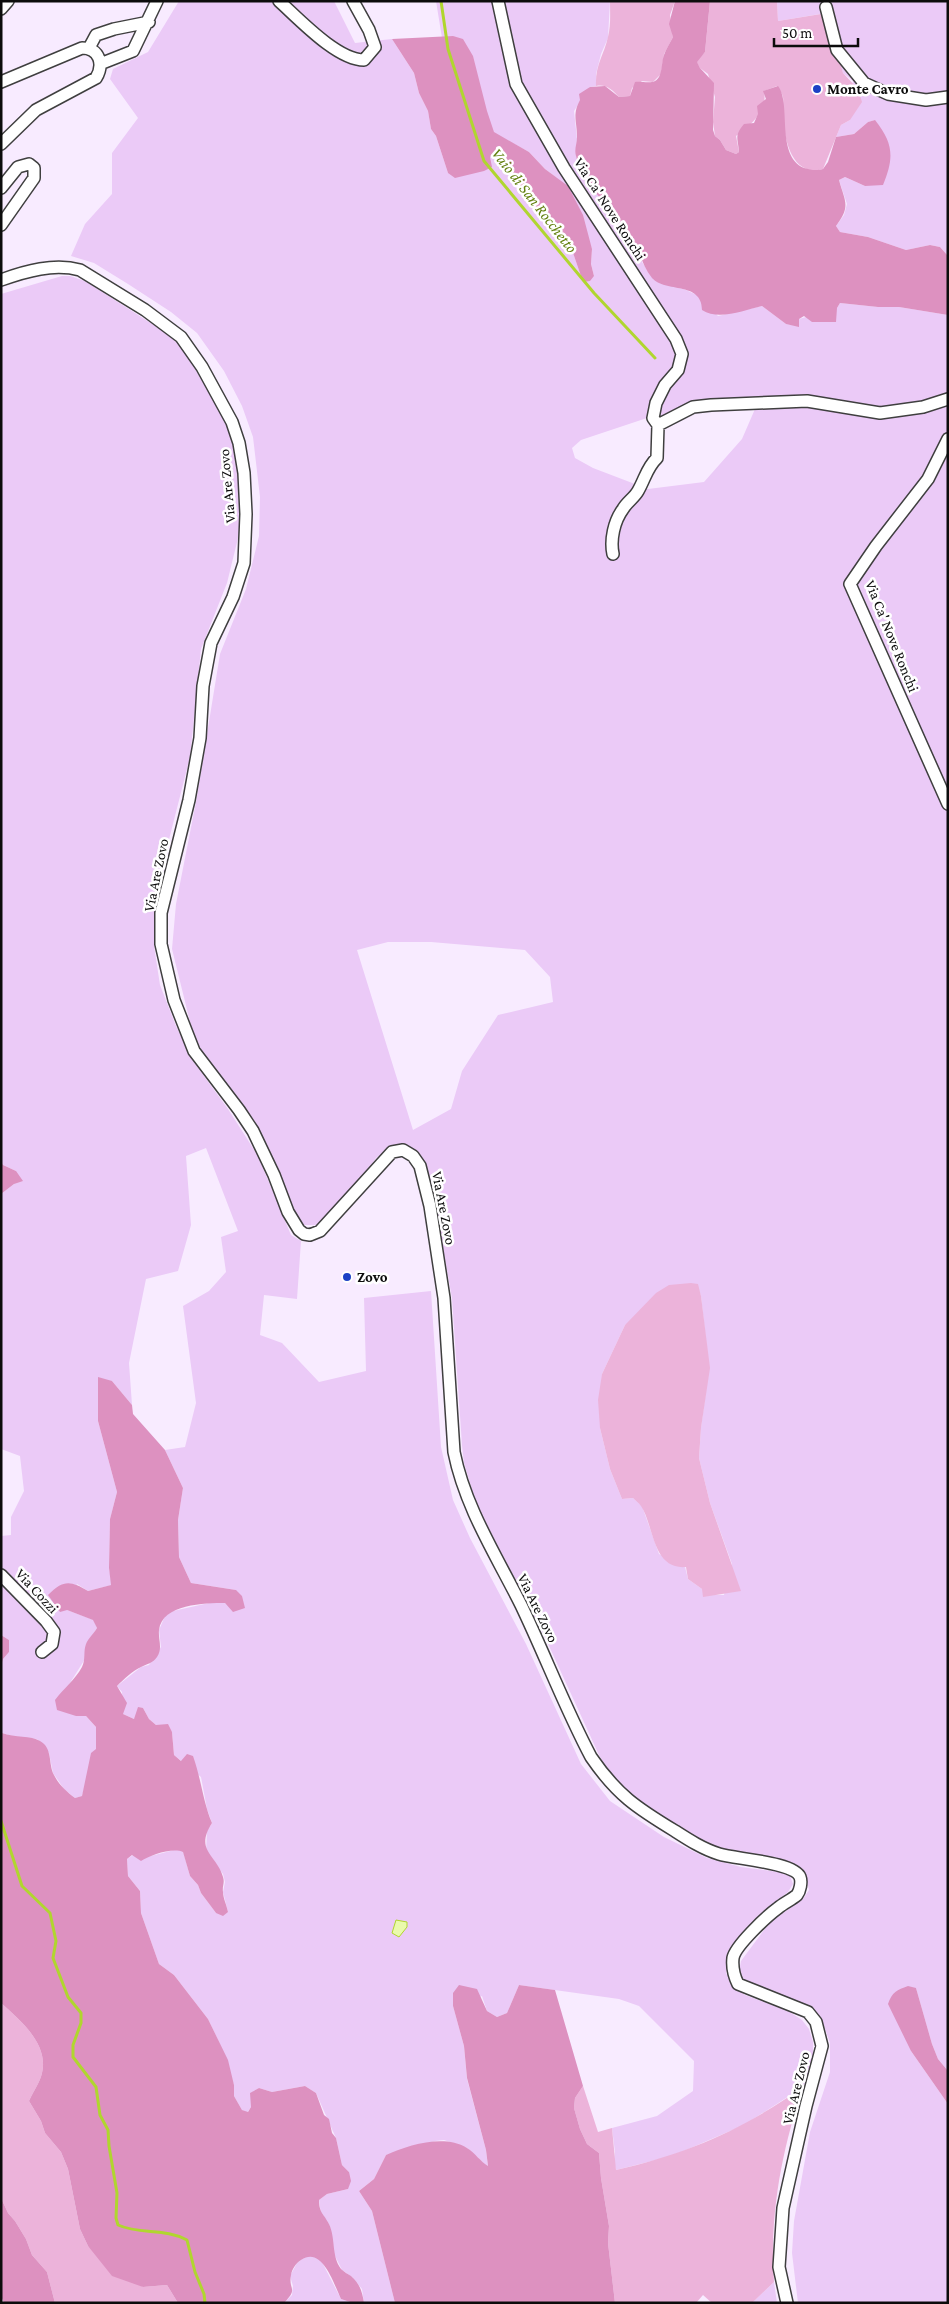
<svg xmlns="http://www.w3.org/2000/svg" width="949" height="2304" font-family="'Crimson Pro',serif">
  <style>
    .farmland { fill: #ebcaf7; fill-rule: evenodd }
    .green { fill: #ecb3da }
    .forest { fill: #dd91c0 }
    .water { fill: #eafaac; stroke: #b0d62f }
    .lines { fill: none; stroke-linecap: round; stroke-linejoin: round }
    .stream { stroke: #b0d62f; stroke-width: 3 }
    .minor-casing { stroke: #3f3f3f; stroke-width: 14 }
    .minor { stroke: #fff; stroke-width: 11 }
    .poi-dot { fill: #1c41c5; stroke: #fff; stroke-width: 2 }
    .labels { text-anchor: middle; stroke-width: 5; stroke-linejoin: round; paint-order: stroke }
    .poi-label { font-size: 15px; font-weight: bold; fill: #0c0c0c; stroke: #fff; text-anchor: start }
    .street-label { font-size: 15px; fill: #0c0c0c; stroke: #fff }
    .water-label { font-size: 16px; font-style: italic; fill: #62800f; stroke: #fff }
  </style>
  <rect width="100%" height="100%" fill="#f8ebff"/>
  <path class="farmland" d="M179,1H334L355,43L392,39L414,73L419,93L428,111L431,129L436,136L448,173L502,151L528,201L561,233L571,247L583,282L594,276L591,264L592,249L567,186L545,169L529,152L494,133L453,36L442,38L436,1H610L608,38L601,54L596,74V86L590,87L574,111L577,139L576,155L580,170L620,219L638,247L642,262L654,280L686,290L699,296L718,316L762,306L786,324L799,326V319L837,308L840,303L878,307H899L948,315V2071L938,2059L932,2044L916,1988L911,2051L948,2104V2303H798L792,2253L794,2221L810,2132L830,2072V2043L822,2020L812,2008L759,1991L740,1979L739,1972L741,1961L770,1922L803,1899L809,1890L807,1881L804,1874L697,1841L636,1801L613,1779L599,1755L544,1635L477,1506L464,1463L462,1445L452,1298L431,1180L423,1161L416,1151L404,1145L387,1150L376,1158L369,1168L318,1225H301L296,1221L277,1167L254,1120L206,1059L193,1034L172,949L176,904L196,802L220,654L246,589L259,536L260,497L253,437L242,406L224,371L197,333L171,312L128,284L94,263L71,256L85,224L112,194V153L138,118L110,79L113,69L148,52ZM755,409L742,439L704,482L648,489L593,468L575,458L572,448L581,440L647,418L668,427L697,412ZM388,942H431L525,950L550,977L553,1002L498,1015L462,1071L451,1109L413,1130L357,950ZM697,1284L701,1296L709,1368L701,1428L699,1458L710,1503L732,1564L724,1595H715L702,1589L688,1579L685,1567L659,1554L642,1506L633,1498L622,1499L610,1469L600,1428L602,1374L625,1325Z
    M777,1H948V256L940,247L930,245L906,250L868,237L840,232L836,226L844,215L847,204L839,180L845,177L865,186L875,120L868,122L854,134L836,137L841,125L850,120L853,81L843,73L826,13L778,21Z
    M62,276H70L85,281L160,329L183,347L197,365L224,414L234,442L240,497L239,534L227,583L201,649L190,757L159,879L154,924V946L160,985L176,1026L193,1061L228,1109L258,1156L291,1235L301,1241L297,1299L264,1295L260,1335L282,1343L319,1382L366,1371L364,1298L431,1291L441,1447L453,1500L470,1538L526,1644L581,1764L610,1801L664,1837L707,1858L741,1867L779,1872L790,1876L793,1884L788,1892L754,1920L734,1944L726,1973L735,1988L745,1995L788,2011L802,2020L809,2029L813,2042V2060L803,2087L744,2125L672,2156L616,2170L614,2162L615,2152L612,2128L657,2116L693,2091L694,2061L639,2006L619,1999L519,1985L507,2013L497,2017L487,2011L482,1996L453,2006L464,2046L467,2079L486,2150L488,2167L467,2148L444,2140L435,2141L386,2155L374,2179L359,2191L372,2211L395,2303H364L362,2289L352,2277L342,2270L333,2252V2243L329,2224L321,2214L319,2200L327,2194L348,2189L349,2172L342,2165L336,2138L316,2093L305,2086L272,2092L259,2088L251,2093V2107L247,2113L242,2110L234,2096V2085L219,2042L208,2019L174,1975L159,1964L141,1913L140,1891L128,1876L127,1859L133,1855L147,1857L178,1849L183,1851L190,1876L198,1885L201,1893L216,1913L228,1912L223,1892L225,1882L223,1874L206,1852L207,1831L212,1823L207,1809L201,1777L174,1755L172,1732L156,1725L149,1719L143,1708L134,1719L123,1714L122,1692L117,1686L141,1667L149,1665L161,1647L159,1630L165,1616L173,1611L209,1603H225L230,1607L236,1590L191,1583L179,1557L178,1520L183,1488L165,1450L185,1447L196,1403L183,1306L209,1291L226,1272L221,1237L238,1231L206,1148L186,1156L191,1225L178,1271L146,1279L129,1363L132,1405L112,1381L98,1421L117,1492L110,1519L109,1568L112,1585L88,1591L77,1584L67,1610L94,1620L97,1628L86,1645L85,1659L65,1691L76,1716H86L96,1727V1750L82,1796L75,1798L64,1789L53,1773L49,1753L37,1739L19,1738L2,1733L1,1737V1666L3,1659L9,1652V1640L1,1635V1536L11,1535V1517L24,1491L20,1456L1,1449V1194L14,1184L16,1171L3,1165L1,1162V294Z
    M313,2255L321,2260L341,2299L353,2303H284L292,2295L293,2286L290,2276L297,2263L306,2256Z
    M774,2282L777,2303H752Z"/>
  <path class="green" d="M610,1H675L670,15L673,37L664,54L661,74L653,82L642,81L632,88L630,96L619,97C612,90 607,84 596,86C595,65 604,55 608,37C611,25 610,13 610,1Z
    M710,1H777L778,21L827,13L843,73L858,89L862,102L850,120L841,125L823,169C792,178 784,139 783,116C782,110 784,103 783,97C782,93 779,89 777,86L764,91C768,111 751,125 736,136L739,152L736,154L726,150L720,140L715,136L713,122L715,97L708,74L700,68L696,61L705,52Z
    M691,1283L698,1284L701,1296L710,1368L701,1428L699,1458L710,1503L741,1591L703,1597L702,1589L688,1579L686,1567C652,1570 654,1525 641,1506C639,1503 635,1500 633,1498L622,1499L610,1469L600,1428L598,1400L602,1374L625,1325L656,1293L669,1285Z
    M1,2003C20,2020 49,2044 42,2073C40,2082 33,2092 29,2101L41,2121L45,2133L61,2152L68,2169L80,2229L88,2246L143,2287L167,2285L178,2303H55L47,2272L32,2255L26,2239L15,2221L8,2213L1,2198Z
    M583,2086L598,2132L612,2128L616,2170C689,2153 742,2130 803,2087C782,2149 769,2216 774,2282L752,2303H712L703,2295L696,2303H615L608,2243L609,2226L601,2178L599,2153L587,2144L580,2129L574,2108L575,2098Z"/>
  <path class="forest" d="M675,1H710L705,52L697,62L700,68L714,83L713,130L715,136L720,140L726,150L736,154L739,152C738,138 734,136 744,124L754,123L758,114L757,106L766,99L763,91L778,86C792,104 775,155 804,168C811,170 816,171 823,169L828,162L836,137L854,134L868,122L875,120C894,144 894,158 883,185L865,186L845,177L839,180C845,202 851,206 836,226L840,232L868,237L906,250L930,245L940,247L948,256V315L899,307H878L840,303L837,308L836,322H812L804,316L799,319V327L786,324L762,306C744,310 719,321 702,310C702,281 665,293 652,278C641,264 639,248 630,234C613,209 583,186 576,156C574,149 577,144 577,137C577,121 572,115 580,100L579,94L590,87L605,86L619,97L630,96L635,82C641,81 650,84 655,81C663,77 661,63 664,55C666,49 670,43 673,37L669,24Z
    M453,36L463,39L473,56L487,111L494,132L529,152L545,169L568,186L583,215L592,249L591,264L594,276L590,281L583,282L571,247L561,233L528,201L502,151L490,157L492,167L484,171L455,178L448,173L436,136L431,129L428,111L419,93L414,73L392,39Z
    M1,1162L3,1165L16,1171L23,1181L14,1184L1,1194Z
    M98,1377L112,1381L132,1405L133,1414L165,1450L183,1488L178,1520L179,1557L191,1583L236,1590L242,1596L245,1608L233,1612L225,1603C205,1603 162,1604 159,1630C158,1640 163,1648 157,1657C153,1663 147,1664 141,1667C132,1671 124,1679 117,1686L127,1703L123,1714L134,1719L138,1707L143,1708L149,1719L156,1725L168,1724L172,1732L174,1755L181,1761L187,1754L193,1756C201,1778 203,1802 212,1823C194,1851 217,1855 223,1877C225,1883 222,1886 223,1892C223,1898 227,1906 228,1912L223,1916L216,1913L201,1893L198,1885L190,1876L183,1852C173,1847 150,1855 141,1861L132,1855L127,1859L128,1876L140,1891L141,1913L159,1964L174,1975L208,2019L228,2060L234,2085V2096L242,2110L248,2112L251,2107L250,2093L259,2088L272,2092L305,2086L316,2093L324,2115L329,2119L332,2133L336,2138L342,2165L349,2172L351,2181L348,2189L327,2194L319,2200C319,2213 324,2214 329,2224C336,2239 331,2255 341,2269C344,2272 348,2274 351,2276C360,2284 362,2291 364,2303H353L341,2299C334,2284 322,2245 301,2260C296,2263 292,2269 291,2275C288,2290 299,2288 284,2303H178L167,2285L143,2287L112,2276L88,2246L80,2229L68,2169L61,2152L45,2133L41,2121L29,2101C33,2092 40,2082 42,2073C49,2044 20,2020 1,2003V1737L2,1733C15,1738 31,1735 40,1741C53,1748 48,1764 54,1775C59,1785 66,1791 75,1798L82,1796L91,1753L96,1749V1727L86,1716H76L57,1710L55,1700C63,1689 75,1680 82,1667C86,1659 83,1652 86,1644C88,1639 94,1633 97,1628L93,1620L67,1610L60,1612L48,1595C63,1580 70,1580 88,1591L111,1585L109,1568L110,1519L117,1492L98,1421Z
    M1,1635L9,1640V1652L3,1659L1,1666Z
    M459,1985L477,1989L487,2011L497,2017L507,2013L519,1985L555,1990L583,2086L575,2098L574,2108L580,2129L587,2144L599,2153L601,2178L609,2226L608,2243L615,2303H395L372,2211L359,2191L374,2179L386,2155C409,2145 444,2134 467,2148C475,2153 481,2162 488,2166L486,2150L467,2078L464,2046L453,2006V1993Z
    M908,1986L916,1988L932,2044L938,2059L948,2071V2104L911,2051L888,2004C892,1992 897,1990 908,1986Z
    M1,2198L8,2213L15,2221L26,2239L32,2255L47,2272L55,2303H4L1,2296Z"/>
  <path class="water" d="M396,1920L407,1922V1927L399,1937L392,1933Z"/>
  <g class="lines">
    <path class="stream" d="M441,1L448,49L484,161L594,293L655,358
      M1,1821L22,1886L50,1913L56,1941L53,1958L68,1997L81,2013V2023L73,2045V2057L96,2087L100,2115L108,2130L109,2146L117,2193L116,2218L118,2225C140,2235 165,2228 187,2240L195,2272L204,2294L205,2303"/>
    <defs>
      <path id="minor" d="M279,1C299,19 337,60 364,60L375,47L369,30L353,1
        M498,1L516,84L564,168L676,339L682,354L678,370L665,385L656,403L653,418L658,425L693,407L711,405L807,401L880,413L923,407L948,399
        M826,7L837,50L864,83L888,94L926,100L948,97
        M1,9L8,1
        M89,48L96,35L114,29L149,22
        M100,64L133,51L157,1
        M1,82L82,48C100,48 104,65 96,78L36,110L1,144
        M1,188L18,167L29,164L34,168V178L1,225
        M1,280C26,271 54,263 80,270L145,310L181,337L202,367L232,422L239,443L244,473L246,514L244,563L233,597L211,643L203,686L200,738L189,800L161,913V944L174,1000L194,1051L239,1110L253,1131L274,1175L288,1212L299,1230L304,1234L310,1235L320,1231L392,1152L403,1150L413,1156L420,1166L430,1206L444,1298L454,1452C465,1507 496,1555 521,1605C545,1655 565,1708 591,1757C617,1795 637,1808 675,1831C689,1840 703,1849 719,1854C735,1859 794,1862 800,1877C802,1882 800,1891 797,1895C791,1900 784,1903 778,1908C767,1916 735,1946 733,1958C732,1967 734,1976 738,1984L808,2012L816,2022L822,2046L806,2106L783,2208L779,2267L787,2303
        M948,439L928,479L876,546L850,584L948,804
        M613,554C610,540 614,521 623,509C627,502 634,498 638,491C645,479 647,467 657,458L658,425
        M1,1575L46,1621L54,1632L52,1644L42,1652"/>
    </defs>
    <use href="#minor" class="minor-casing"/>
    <use href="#minor" class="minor"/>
  </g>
  <g class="poi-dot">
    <circle cx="817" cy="89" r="5"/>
    <circle cx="347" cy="1277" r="5"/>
  </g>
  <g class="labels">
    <g class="poi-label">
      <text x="827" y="94">Monte Cavro</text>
      <text x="357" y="1282">Zovo</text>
    </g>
    <g class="street-label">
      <text transform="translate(610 209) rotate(57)" y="5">Via Ca' Nove Ronchi</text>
      <text transform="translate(227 486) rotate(-95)" y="5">Via Are Zovo</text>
      <text transform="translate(892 636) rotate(68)" y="5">Via Ca' Nove Ronchi</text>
      <text transform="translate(156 875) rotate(-78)" y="5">Via Are Zovo</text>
      <text transform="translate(444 1208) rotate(79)" y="5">Via Are Zovo</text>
      <text transform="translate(37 1591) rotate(47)" y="5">Via Cozzi</text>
      <text transform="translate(538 1608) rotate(64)" y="5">Via Are Zovo</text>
      <text transform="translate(796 2088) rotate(-76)" y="5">Via Are Zovo</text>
    </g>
    <g class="water-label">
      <text transform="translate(535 200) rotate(52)" y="6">Vaio di San Rocchetto</text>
    </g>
  </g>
  <rect width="949" height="2304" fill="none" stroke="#0c0c0c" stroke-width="5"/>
  <path d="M774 38v8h84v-8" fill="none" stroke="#0c0c0c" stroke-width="2.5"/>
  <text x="782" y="38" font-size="15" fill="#0c0c0c" stroke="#ffffff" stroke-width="4" paint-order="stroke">50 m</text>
</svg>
